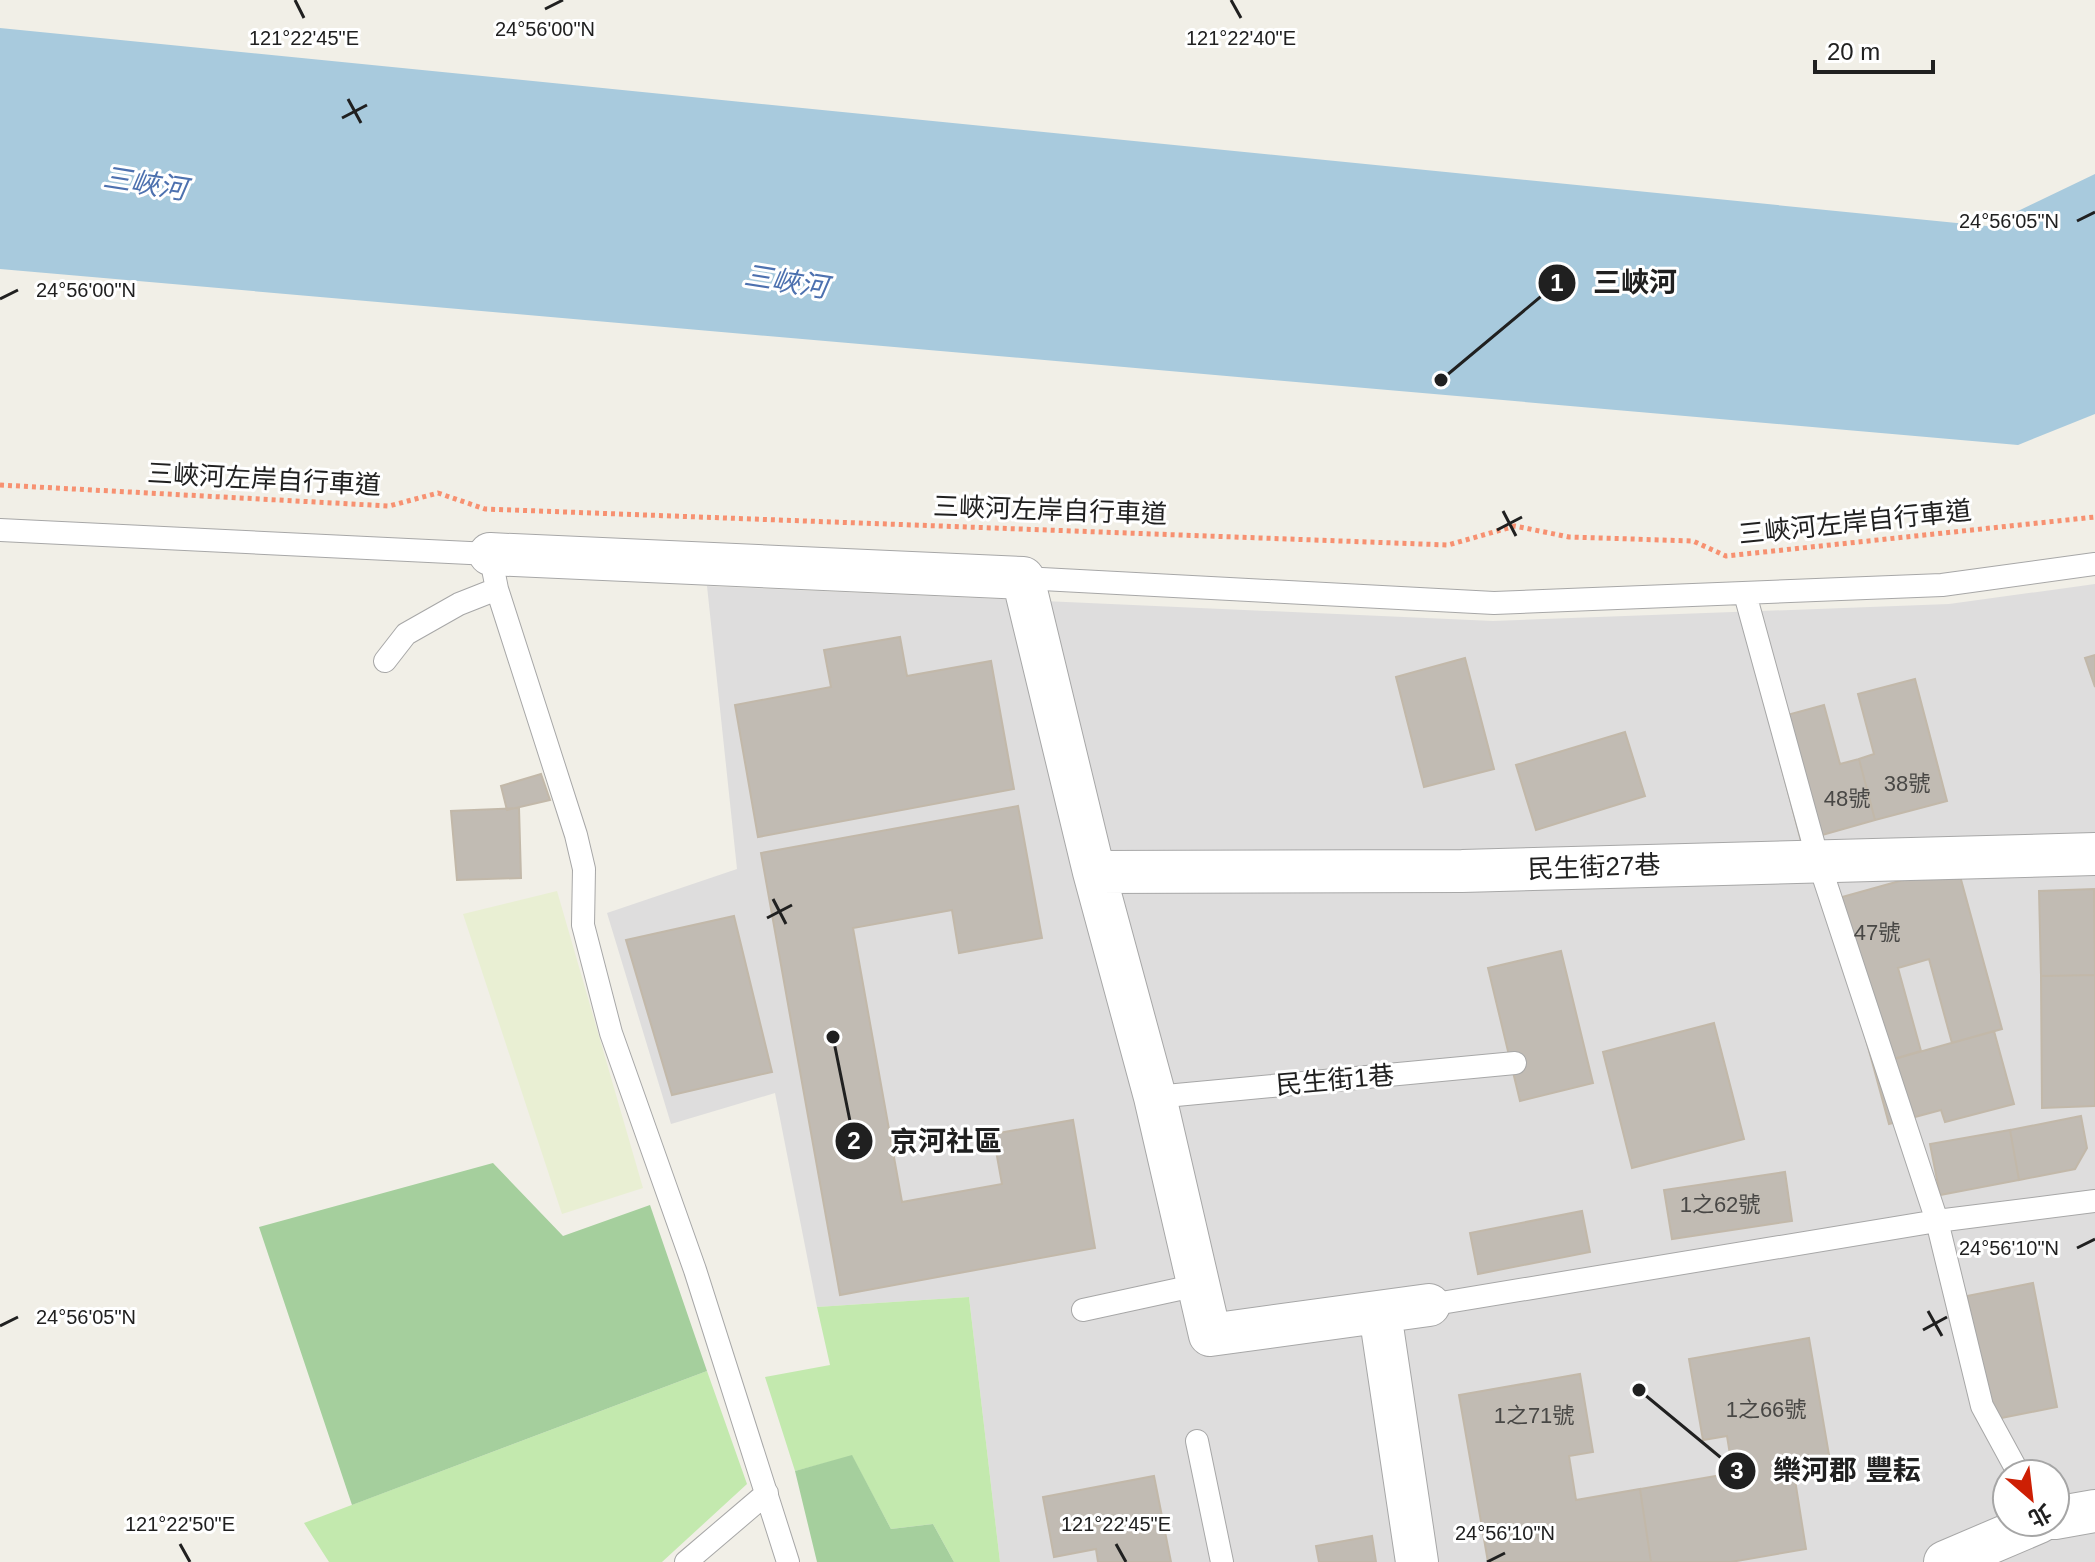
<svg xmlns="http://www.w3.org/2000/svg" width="2095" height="1562" font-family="Arial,'Noto Sans TC',sans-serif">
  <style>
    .residential { fill: #dedddd; fill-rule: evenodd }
    .farmland { fill: #e9efd3 }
    .grass { fill: #c3e9ae }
    .forest { fill: #a5cf9d }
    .water { fill: #a8cadd }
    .building { fill: #c1bbb3; stroke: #c2b8a9; stroke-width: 2 }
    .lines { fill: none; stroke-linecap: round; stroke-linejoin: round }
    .service-casing { stroke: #a7a7a7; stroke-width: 24 }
    .minor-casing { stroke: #a7a7a7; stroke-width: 44 }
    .path { stroke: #f79171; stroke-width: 5; stroke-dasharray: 4 4; stroke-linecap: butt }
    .service { stroke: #fff; stroke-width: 22 }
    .minor { stroke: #fff; stroke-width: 42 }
    .ticks { fill: none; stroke: #202020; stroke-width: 3 }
    .labels { text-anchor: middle; stroke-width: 6; stroke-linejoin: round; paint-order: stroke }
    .number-label { font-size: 22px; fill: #484745 }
    .street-label { font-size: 26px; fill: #202020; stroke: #fff }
    .water-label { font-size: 28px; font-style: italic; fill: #4d71af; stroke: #fff }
    .ticks-label { font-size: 20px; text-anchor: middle; fill: #202020; stroke: #fff; stroke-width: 6; stroke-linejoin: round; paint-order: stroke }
    .leader { fill: none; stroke: #202020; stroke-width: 3 }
    .callout-dot { fill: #202020; stroke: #fff; stroke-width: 3 }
    .mark-label { font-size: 24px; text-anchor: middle; font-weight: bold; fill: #fff }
    .callout-label { font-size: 28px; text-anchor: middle; font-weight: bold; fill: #202020; stroke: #fff; stroke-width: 6; stroke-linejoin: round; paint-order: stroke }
  </style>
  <rect width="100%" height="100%" fill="#f1efe7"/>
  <path class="residential" d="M2095,584V1562H1000L969,1297L817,1307L775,1093L671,1124L607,913L737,869L707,586L1493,621L1949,604ZM2007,1474H2055V1522H2007Z"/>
  <path class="farmland" d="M557,891L643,1188L562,1214L463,914Z"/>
  <path class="grass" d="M969,1297L1000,1562H954L933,1524L891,1529L852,1456L795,1471L765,1377L830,1365L817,1307Z
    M707,1371L747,1484L662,1562H329L304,1523Z"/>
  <path class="forest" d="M493,1163L563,1236L650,1205L707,1371L352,1505L259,1227Z
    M852,1455L891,1529L933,1524L954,1562H817L795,1471Z"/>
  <path class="water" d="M0,28L1987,226L2095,174V414L2018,445L0,269Z"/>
  <path class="building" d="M900,637L907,676L991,661L1014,789L758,837L735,705L831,687L824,650Z
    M2095,655V687L2085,658Z
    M1465,658L1494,769L1424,787L1396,677Z
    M1915,679L1947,801L1875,820L1859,759L1874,754L1858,694Z
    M1824,705L1840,764L1859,759L1875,820L1801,841L1769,720Z
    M1625,732L1645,796L1536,830L1516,765Z
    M541,774L550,800L507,810L501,786Z
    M1018,806L1042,938L959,953L952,910L853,928L902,1202L1002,1184L993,1134L1073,1120L1095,1248L840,1295L761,853Z
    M519,808L521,878L457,880L451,811Z
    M1957,865L2002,1029L1952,1043L1929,959L1898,968L1921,1051L1873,1065L1828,901Z
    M2094,889L2095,975L2041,976L2039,891Z
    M734,916L772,1072L672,1095L626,940Z
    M1561,951L1593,1083L1520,1101L1488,968Z
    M2095,975V1106L2042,1108L2041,976Z
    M1714,1023L1744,1139L1632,1168L1603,1052Z
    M1994,1031L2014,1104L1945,1122L1941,1110L1889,1124L1873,1065Z
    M2081,1116L2087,1148L2075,1169L2019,1180L2010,1130Z
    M2010,1130L2019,1180L1940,1195L1930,1144Z
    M1785,1172L1792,1221L1672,1239L1664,1190Z
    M1582,1211L1590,1252L1478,1274L1470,1233Z
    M2033,1283L2057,1407L1991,1420L1967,1296Z
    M1809,1338L1829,1455L1792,1461L1806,1549L1731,1562H1651L1640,1489L1733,1473L1727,1436L1703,1440L1689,1359Z
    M1580,1374L1593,1452L1569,1456L1576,1500L1640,1489L1651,1562H1488L1459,1395Z
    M1154,1476L1171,1562H1098L1096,1549L1054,1557L1043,1497Z
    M1372,1536L1376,1562H1319L1316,1546Z"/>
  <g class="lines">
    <defs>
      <path id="service" d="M0,530L490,554L497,589L576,835L584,869L583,925L611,1033L695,1270L788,1562
        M1023,578L1494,603L1942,585L2095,564
        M1745,594L1818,860L1937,1221L1982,1406L2019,1474
        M385,661L406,634L459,604L497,589
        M1155,1097L1515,1063
        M1429,1305L1937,1221L2095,1201
        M1083,1310L1198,1285
        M1197,1441L1222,1562
        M686,1562L767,1493"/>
      <path id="minor" d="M490,554L1023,578L1094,872L1155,1097L1210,1335L1429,1305
        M1094,872L1462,871L2095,854
        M1380,1313L1417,1562
        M2055,1518L2095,1511
        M1945,1562L2039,1522"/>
    </defs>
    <use href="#service" class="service-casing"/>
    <use href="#minor" class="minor-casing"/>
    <path class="path" d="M0,485L389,506L438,493L485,509L1448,545L1515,526L1569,537L1693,541L1726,556L2095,517"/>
    <use href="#service" class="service"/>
    <use href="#minor" class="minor"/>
  </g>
  <path class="ticks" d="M295,0L304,18M1231,0L1241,18M545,9L563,0M348,99L361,123M342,118L367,105M2077,221L2095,212M0,299L18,290M1503,511L1516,536M1497,530L1522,517M773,899L786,924M767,918L792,905M2077,1248L2095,1239M1928,1311L1942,1336M0,1326L18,1317M1923,1330L1947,1317M180,1544L190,1562M1116,1544L1126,1562M1487,1562L1505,1553"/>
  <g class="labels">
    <g class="number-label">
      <text x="1907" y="791">38號</text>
      <text x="1847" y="806">48號</text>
      <text x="1877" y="940">47號</text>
      <text x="1720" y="1212">1之62號</text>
      <text x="1766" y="1417">1之66號</text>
      <text x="1534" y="1423">1之71號</text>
    </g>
    <g class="street-label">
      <text transform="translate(264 479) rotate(3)" y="9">三峽河左岸自行車道</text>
      <text transform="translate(1050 510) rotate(2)" y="9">三峽河左岸自行車道</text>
      <text transform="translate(1855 522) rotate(-6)" y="9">三峽河左岸自行車道</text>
      <text transform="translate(1594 867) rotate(-2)" y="9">民生街27巷</text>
      <text transform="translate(1335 1080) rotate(-5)" y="9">民生街1巷</text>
    </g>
    <g class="water-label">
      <text transform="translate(145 183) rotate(9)" y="10">三峽河</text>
      <text transform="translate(786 281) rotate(9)" y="10">三峽河</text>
    </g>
  </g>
  <g class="ticks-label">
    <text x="545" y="36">24°56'00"N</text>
    <text x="304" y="45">121°22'45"E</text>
    <text x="1241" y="45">121°22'40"E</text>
    <text x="2009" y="228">24°56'05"N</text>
    <text x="86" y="297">24°56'00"N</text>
    <text x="2009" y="1255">24°56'10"N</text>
    <text x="86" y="1324">24°56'05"N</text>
    <text x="180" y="1531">121°22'50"E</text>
    <text x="1116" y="1531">121°22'45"E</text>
    <text x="1505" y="1540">24°56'10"N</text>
  </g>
  <path class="leader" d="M1441 380L1557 283M833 1037L854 1141M1639 1390L1737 1471"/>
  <g class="callout-dot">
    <circle cx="1441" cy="380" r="8"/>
    <circle cx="833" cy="1037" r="8"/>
    <circle cx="1639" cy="1390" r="8"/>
    <circle cx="1557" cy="283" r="20"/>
    <circle cx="854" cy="1141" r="20"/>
    <circle cx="1737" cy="1471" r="20"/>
  </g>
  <g class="mark-label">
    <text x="1557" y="291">1</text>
    <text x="854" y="1149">2</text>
    <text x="1737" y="1479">3</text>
  </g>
  <g class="callout-label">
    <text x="1635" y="292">三峽河</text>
    <text x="946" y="1151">京河社區</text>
    <text x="1847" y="1480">樂河郡 豐耘</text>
  </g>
  <g transform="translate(2031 1498) rotate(152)"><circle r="38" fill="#ffffff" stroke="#a6a6a6" stroke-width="2"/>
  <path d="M0-6L14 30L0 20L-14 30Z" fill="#cd1f04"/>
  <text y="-12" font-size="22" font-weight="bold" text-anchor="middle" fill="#202020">北</text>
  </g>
  <path d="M1815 60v12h118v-12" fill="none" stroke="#202020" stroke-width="4"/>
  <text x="1827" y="60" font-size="24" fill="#202020" stroke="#ffffff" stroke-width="6" paint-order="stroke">20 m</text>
</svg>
